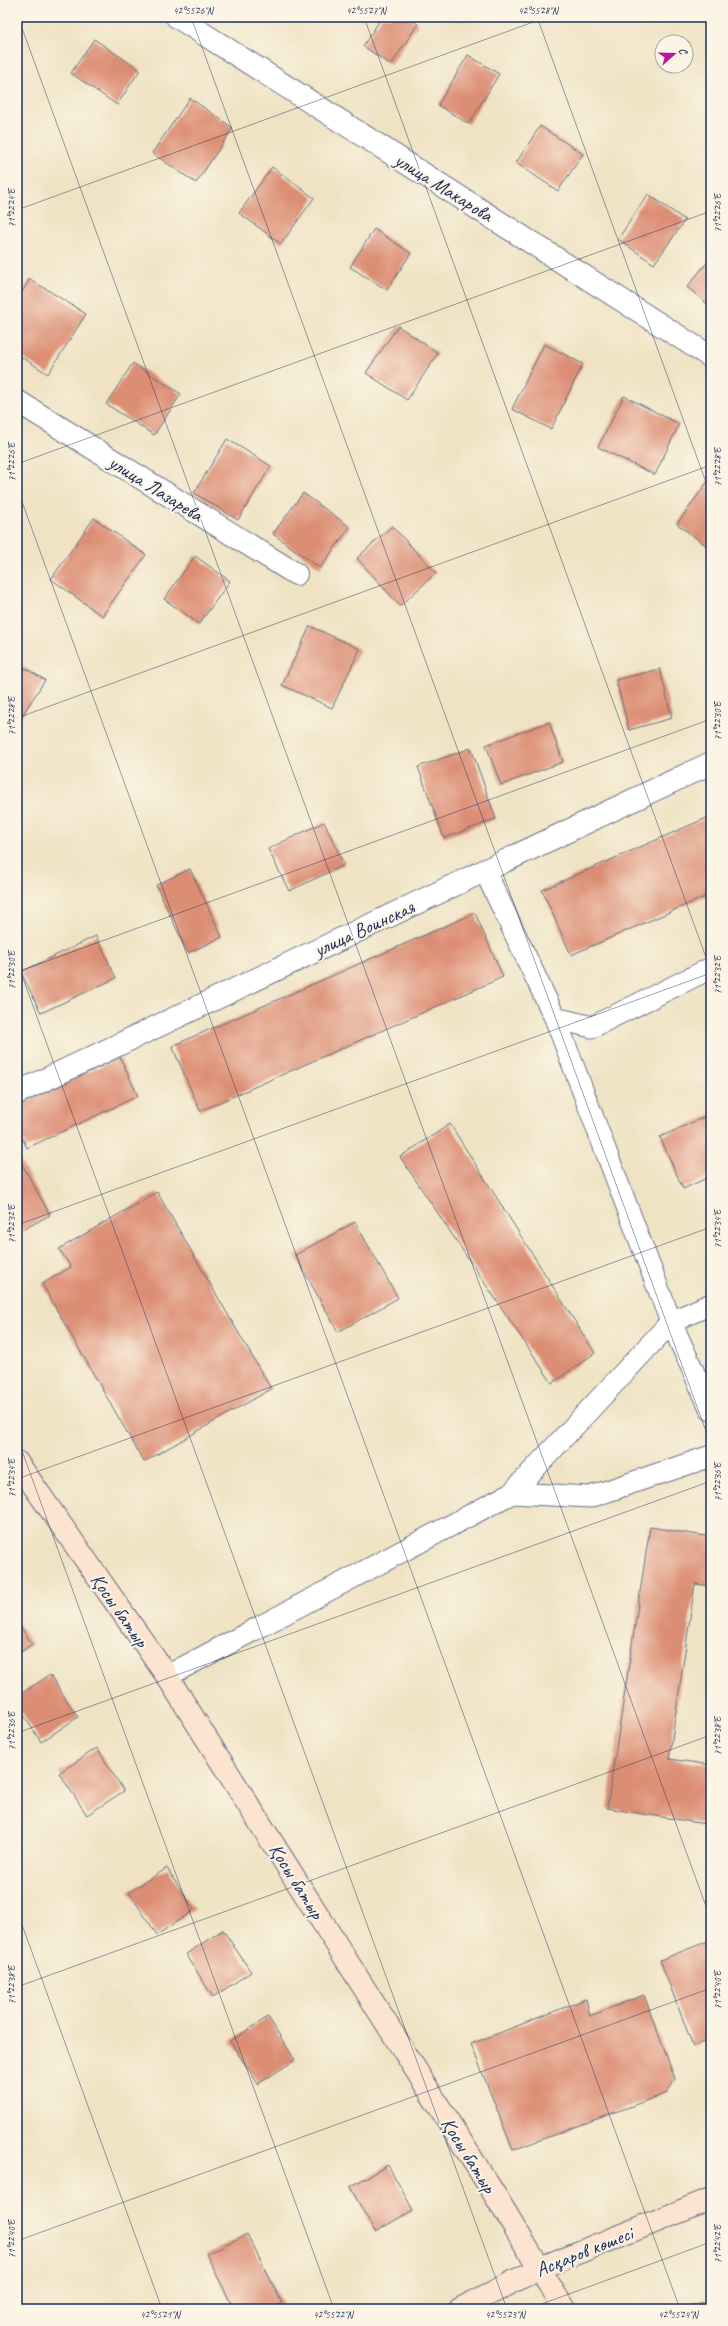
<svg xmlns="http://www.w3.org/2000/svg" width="728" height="2326" font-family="Caveat,sans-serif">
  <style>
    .building { fill: #dc8e74 }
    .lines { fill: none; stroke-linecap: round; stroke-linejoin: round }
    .lane-casing { stroke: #656e82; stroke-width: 23 }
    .street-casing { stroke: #656e82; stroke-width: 24 }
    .secondary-casing { stroke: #656e82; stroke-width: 24 }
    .lane { stroke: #fff; stroke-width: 21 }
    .street { stroke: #fff; stroke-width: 22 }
    .secondary { stroke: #fde4d1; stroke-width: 22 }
    .ticks { fill: none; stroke: #1b2f5e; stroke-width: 1; stroke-opacity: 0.45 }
    .labels { text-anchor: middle; stroke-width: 4; stroke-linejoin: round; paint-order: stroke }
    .street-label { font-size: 20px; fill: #1b2f5e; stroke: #fcf5e5 }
    .neatline { fill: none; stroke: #1b2f5e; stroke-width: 1.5 }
    .ticks-label { font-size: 10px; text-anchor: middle; fill: #1b2f5e }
  </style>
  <rect width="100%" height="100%" fill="#fcf5e5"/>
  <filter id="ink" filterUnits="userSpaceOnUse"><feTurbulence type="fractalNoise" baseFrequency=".025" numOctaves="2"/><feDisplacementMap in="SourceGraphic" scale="8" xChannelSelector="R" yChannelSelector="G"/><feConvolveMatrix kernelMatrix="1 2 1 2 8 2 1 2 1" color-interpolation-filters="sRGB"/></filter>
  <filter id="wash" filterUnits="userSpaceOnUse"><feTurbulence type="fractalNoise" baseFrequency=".012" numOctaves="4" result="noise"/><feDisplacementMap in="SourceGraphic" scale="16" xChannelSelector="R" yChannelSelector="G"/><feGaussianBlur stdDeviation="0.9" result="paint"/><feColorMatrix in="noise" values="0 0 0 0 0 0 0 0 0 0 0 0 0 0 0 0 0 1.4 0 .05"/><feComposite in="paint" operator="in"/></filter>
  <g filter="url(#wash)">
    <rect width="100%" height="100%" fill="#efe3c4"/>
    <g id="blocks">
      <path class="building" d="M382,17H407L418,24L391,65L363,46Z
        M94,39L140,70L117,105L71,73Z
        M468,55L499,74L469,124L438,105Z
        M190,98L233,128L196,183L152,153Z
        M540,126L583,154L558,191L516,163Z
        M272,167L314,198L281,244L239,213Z
        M648,194L685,220L654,264L618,239Z
        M374,229L411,253L387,290L350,267Z
        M711,258V307L687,287Z
        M30,279L86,314L48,374L17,354V300Z
        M398,326L438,353L407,400L366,373Z
        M544,344L583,364L551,429L512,409Z
        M133,363L181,394L154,435L106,404Z
        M624,396L679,424L655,475L598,447Z
        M227,439L271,466L238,520L194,493Z
        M711,477V547L710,548L677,524Z
        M303,493L350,527L320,568L273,534Z
        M94,518L146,555L102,616L51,579Z
        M392,526L436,573L400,606L357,558Z
        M195,556L230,581L199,624L164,599Z
        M310,626L360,649L332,708L282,685Z
        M17,663L45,680L18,722L17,721Z
        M710,663H711V686H709Z
        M660,669L672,718L629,730L616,680Z
        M549,722L563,762L501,785L486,745Z
        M471,748L496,819L444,838L418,767Z
        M711,816V894L571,955L542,890Z
        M324,822L344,865L289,891L268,849Z
        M190,869L222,937L188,953L156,885Z
        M475,913L503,977L200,1111L172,1046Z
        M96,936L116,978L41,1013L21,972Z
        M120,1057L138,1096L27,1148L17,1127V1106Z
        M711,1114V1176L683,1189L660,1137Z
        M450,1124L595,1353L552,1383L400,1157Z
        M17,1155L50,1215L17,1233Z
        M157,1192L271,1389L144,1462L42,1284L71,1267L59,1249Z
        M355,1222L398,1298L338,1332L295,1255Z
        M650,1527L711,1537V1586L695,1584L669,1759L711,1765V1825L607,1808Z
        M17,1622L32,1644L17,1655Z
        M50,1675L78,1717L41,1742L17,1705V1696Z
        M97,1748L124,1791L87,1815L59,1773Z
        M167,1868L194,1910L157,1935L129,1892Z
        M223,1930L251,1972L213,1997L186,1954Z
        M706,1942L711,1955V2039L693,2046L660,1960Z
        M644,1995L675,2079L667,2093L513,2150L471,2044L586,1999L590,2016Z
        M268,2017L295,2060L258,2084L230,2041Z
        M388,2165L413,2210L375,2232L350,2187Z
        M247,2234L282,2303L271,2309H234L206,2254Z
        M703,2302L705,2309H678Z
        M169,2303L173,2309H160Z"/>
    </g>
  </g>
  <g filter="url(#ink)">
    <use href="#blocks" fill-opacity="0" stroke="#656e82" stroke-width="1"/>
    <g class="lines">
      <defs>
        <path id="lane" d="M485,871L555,1018L592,1027L711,968
          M555,1018L671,1322L711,1410
          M512,1493L590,1497L711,1456
          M167,1676L512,1493L671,1322L711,1304"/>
        <path id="street" d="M177,17L711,357
          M17,401L296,574
          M17,1093L711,763"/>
        <path id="secondary" d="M17,1462L167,1676L498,2200L564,2309
          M460,2309L540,2268L711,2199"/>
      </defs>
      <use href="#lane" class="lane-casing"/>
      <use href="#street" class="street-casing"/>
      <use href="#secondary" class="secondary-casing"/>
      <use href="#lane" class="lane"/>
      <use href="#street" class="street"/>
      <use href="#secondary" class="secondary"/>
    </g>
  </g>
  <path class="ticks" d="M18,17L711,1920M191,17L711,1445M364,17L711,971M537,17L711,496M709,17L711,22M17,210L547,17M17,464L711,211M17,488L680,2309M17,718L711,465M17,962L507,2309M17,972L711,719M17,1225L711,973M17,1437L334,2309M17,1479L711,1227M17,1733L711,1481M17,1911L162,2309M17,1987L711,1735M17,2241L711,1988M528,2309L711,2242"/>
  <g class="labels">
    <g class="street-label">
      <text transform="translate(444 187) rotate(32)" y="7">улица Макарова</text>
      <text transform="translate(156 488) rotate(32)" y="7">улица Лазарева</text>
      <text transform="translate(364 928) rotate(-25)" y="7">улица Воинская</text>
      <text transform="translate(120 1610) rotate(55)" y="7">Қосы батыр</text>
      <text transform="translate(297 1881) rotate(58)" y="7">Қосы батыр</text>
      <text transform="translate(469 2155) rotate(58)" y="7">Қосы батыр</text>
      <text transform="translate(584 2251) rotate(-22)" y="7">Асқаров көшесі</text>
    </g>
  </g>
  <rect width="728" height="2326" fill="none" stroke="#fcf5e5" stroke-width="44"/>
  <g transform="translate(674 54) rotate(70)"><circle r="19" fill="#fcf5e5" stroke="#a2a6af"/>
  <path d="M0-3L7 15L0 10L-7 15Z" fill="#b5179e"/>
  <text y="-6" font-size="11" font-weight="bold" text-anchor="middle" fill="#1b2f5e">С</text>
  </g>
  <rect x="22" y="22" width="684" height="2282" class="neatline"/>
  <g class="ticks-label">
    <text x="193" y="14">42°55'26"N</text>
    <text x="366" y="14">42°55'27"N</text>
    <text x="538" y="14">42°55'28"N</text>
    <text transform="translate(11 208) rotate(-90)" y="4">71°22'24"E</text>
    <text transform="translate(717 213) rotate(-90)" y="4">71°22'26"E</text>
    <text transform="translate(11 462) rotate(-90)" y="4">71°22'26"E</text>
    <text transform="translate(717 467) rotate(-90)" y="4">71°22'28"E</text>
    <text transform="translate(11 716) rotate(-90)" y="4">71°22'28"E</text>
    <text transform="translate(717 721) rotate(-90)" y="4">71°22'30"E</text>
    <text transform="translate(11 970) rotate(-90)" y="4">71°22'30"E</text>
    <text transform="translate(717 975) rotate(-90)" y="4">71°22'32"E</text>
    <text transform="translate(11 1224) rotate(-90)" y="4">71°22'32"E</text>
    <text transform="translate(717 1229) rotate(-90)" y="4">71°22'34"E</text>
    <text transform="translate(11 1478) rotate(-90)" y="4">71°22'34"E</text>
    <text transform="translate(717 1482) rotate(-90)" y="4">71°22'36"E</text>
    <text transform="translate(11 1731) rotate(-90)" y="4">71°22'36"E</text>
    <text transform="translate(717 1736) rotate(-90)" y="4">71°22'38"E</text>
    <text transform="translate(11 1985) rotate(-90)" y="4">71°22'38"E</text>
    <text transform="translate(717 1990) rotate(-90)" y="4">71°22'40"E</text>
    <text transform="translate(11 2239) rotate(-90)" y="4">71°22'40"E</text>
    <text transform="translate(717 2244) rotate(-90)" y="4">71°22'42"E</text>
    <text x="160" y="2318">42°55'21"N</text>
    <text x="333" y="2318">42°55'22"N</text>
    <text x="505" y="2318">42°55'23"N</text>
    <text x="678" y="2318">42°55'24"N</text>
  </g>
</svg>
